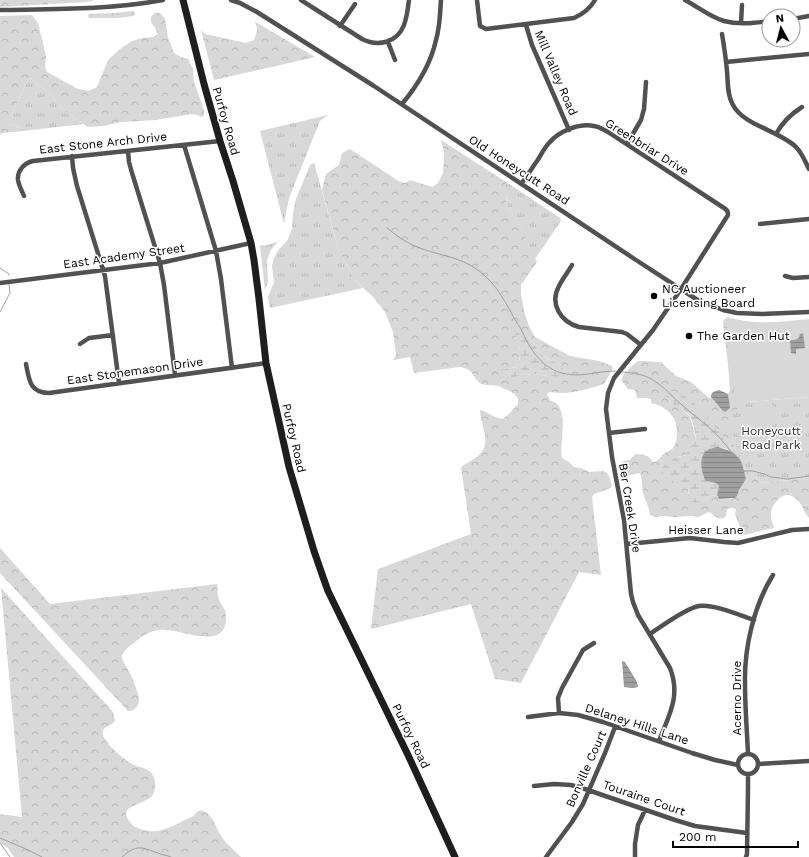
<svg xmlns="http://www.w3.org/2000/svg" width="809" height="857" font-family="'Work Sans',sans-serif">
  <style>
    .grass { fill: url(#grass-tufts) }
    .forest { fill: url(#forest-crowns); fill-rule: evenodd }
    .wetland { fill: url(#wetland-marsh) }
    .pitch { fill: #d8d8d8 }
    .water { fill: url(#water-rules) }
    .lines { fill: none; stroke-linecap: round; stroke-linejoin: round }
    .stream { stroke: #9f9f9f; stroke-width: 1 }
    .street { stroke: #515151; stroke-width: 4.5 }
    .secondary { stroke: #1e1e1e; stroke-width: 7 }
    .poi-dot { fill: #000; stroke: #fff; stroke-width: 1.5 }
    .labels { text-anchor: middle; stroke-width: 3; stroke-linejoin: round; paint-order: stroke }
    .street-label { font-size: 12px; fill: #000; stroke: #fff }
    .poi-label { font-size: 12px; fill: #000; stroke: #fff; text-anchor: start }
    .park-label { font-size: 12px; fill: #2f2f2f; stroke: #fff }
  </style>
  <defs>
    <pattern id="grass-tufts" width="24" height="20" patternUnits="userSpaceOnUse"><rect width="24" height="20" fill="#d8d8d8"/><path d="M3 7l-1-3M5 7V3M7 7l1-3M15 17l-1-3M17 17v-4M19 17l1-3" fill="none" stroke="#b8b8b8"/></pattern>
    <pattern id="forest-crowns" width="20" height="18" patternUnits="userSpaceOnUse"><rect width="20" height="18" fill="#d8d8d8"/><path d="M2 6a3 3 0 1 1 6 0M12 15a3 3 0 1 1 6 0" fill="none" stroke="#b8b8b8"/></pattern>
    <pattern id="wetland-marsh" width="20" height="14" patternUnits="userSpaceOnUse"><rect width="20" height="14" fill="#d8d8d8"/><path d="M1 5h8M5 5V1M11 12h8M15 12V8" fill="none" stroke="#b8b8b8"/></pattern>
    <pattern id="water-rules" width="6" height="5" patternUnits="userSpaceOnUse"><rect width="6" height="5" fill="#9f9f9f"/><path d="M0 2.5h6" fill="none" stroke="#878787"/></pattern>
  </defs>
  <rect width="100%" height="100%" fill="#fff"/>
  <path class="grass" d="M31,78L39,86L48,92L61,107L74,118L83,124L23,131V129L11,124V116L13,111L28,80Z
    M328,115L320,121L289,198L284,224L260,131Z
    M314,163L339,251L355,280L363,288L270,308L268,297L274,282L272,266L274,258L279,249L287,241L292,229L293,213L296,199L310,165Z
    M506,182L560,218L561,221L535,259L516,219L507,206L506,194Z
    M278,241L271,250L267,260L268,282L265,290L260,245C267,246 271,244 278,241Z
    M809,397V478L761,483L743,467L738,456L727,449L710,433L735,403Z"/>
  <path class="forest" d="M0,0H93V1L86,2L0,7Z
    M133,11L135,13L134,16L117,18H89L88,16L89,14L115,13Z
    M155,13H160L165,19L168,37L174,53L181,57L188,59L193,69L194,82L204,110V115L202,117L197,115L192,114L156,120L121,122L103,126L88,127L74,118L61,107L48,92L39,86L31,78L28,80L13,111L11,116V124L23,129V131L2,133L0,135V16L32,15L38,23L46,56L45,66L47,72L78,89L89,91L97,87L108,60L120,49L132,41L142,38L153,37L158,34L155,28L151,22V17Z
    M254,21L315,57L214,80L201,30L205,34L246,43L254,40C257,32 259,28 254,21Z
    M441,140L506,182V194L507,206L516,219L537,262L521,285V294L524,311L529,326L535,337L570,356L599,361L612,366L613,368L604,384C593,388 574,393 562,393C557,393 553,392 549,392L547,394C547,395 550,399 550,400C553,402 556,402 558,405C568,421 559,441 562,458L569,462L574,467L581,468L589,472L603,471L607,473L609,476L612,485L611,488L594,494L592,497L601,575L579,572L521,683L495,679L471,604L371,629L378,569L471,534L461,467C467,463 475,459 480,454C492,442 480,424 480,410L484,411L495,417L503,419L510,413L518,404V398C516,396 515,394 513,393C512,392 500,387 499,386C493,385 487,386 482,384C472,380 476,369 460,367L414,373L410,357L393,360L396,355L393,332L385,312L374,298L355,280L339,251L322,190L326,174L339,165L342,153L350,149L400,182L406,183L410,180L432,187L438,183L443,173L444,152ZM516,329L529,337L538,350L547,359L558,363L562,366L557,377L533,374L521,375L507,369L516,367C519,361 521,356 520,350C519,342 515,338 516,329Z
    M724,319H727L748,400C746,402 732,413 731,415C730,418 732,421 731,424C731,425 730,426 729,427C728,429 728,433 728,436C729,448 742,447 751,447L738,456L727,449L724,444L723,436L700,411L667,399L682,409L690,417L696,439L688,448L686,455L677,457L676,481L685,483L689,486L688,494L702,502L710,496L717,495L719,499H733L737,496L739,490L746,479L743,467L761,483L809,478V518C803,512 804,505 795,498C785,489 772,502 771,513C770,518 773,524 774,528L740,536V527L735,514L736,509L732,508L727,509C727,510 726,515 726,516C721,522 714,516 711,513L708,512L699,517L693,516L675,517L663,516L656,517L650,515C649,508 648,506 645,499C642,492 642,483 641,475L639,473L623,477C620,473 619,469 620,464L624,461L630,460L635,454C644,455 648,454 653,462H656C659,459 662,455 665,453C668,451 670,451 673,448C676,443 677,439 677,433C678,417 666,406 651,403V399L647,398H637L635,390L628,389L622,381V378L624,374L633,365L638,361L661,362L676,376L691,382L709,398L711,397L722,410L729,399L728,394L730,390L728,364L723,323Z
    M0,548L50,604L217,584C218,589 217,595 219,599C222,608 226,607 226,618C226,651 183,630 165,630C155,629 148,633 140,638C136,641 123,650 122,655C121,660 125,664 127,668C131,674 139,693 139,700C139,703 138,705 136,708C133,710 132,711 128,711L0,573Z
    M1,588L113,712L115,721C112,725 106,726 103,730C99,740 125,760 132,764C137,767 145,767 149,771C156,775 157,790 152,796C146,802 135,804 128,809C125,813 126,818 130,822C132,826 136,827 140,829C156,835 169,828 183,821C186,819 189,818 192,817C194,815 196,812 199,811C201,810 203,811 205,812C213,816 216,827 220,834C225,843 234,850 241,857H14L8,848L0,843V814L22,817Z"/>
  <path class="wetland" d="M515,329L524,331L529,337L538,350L547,359L558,363L562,366L563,371L560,375L557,377L533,374L521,375L509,378L499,375L500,369H507L516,367L520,358V349L516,337Z
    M670,389L681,394L691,400L723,436L724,444L727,449L718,447L706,481L716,483L719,486L717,495L710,496L702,502H693L688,499L689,486C682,480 667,484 663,474C662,472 662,470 662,468C669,460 676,457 686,455L688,448L696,439C695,433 693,421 690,416C683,407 670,405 665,395Z"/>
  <path class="pitch" d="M726,317C732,318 739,320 745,321C766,324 788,321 809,319V397L735,403Z
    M769,401L783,418L750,444C741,440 735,434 733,424L756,403Z"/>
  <path class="water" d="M803,333L805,348L796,349V354L791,353L790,340C795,340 799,340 800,334Z
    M719,390L728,394L730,407L729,409L725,412L722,410L711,397V395C712,392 715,391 719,390Z
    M718,447C724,449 734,451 738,457C743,462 744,472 746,479L739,490L737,496L735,498L719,499L717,495L719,486L716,483L706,481C701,473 698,455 708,450C710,448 715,448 718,447Z
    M622,661L625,662L637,682L638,687L633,688L624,687Z"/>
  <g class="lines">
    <path class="stream" d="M387,228C396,235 405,242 415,246C433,254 454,256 470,265C475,268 481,272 485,276C496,285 503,299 510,310C513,317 517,323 521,329C530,349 542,370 566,374C583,377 598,371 615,371
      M0,268L9,274V275
      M0,312L10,293L9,285
      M622,372C633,373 645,374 654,381C665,387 673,398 682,405C699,420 718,432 731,452
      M743,471H753L764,474L771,477L788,479L809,476
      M0,838L26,849L42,857
      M0,843L10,857
      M122,857C137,844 141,847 158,853C162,855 166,855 171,857"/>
    <path class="street" d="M231,0L240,3L257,12L374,86L636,260L696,299L723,310L737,313L762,314L809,312
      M301,0L362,39C378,47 397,43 404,25C407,17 408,8 409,0
      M477,0L480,26L486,29L574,18C583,14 590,9 595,0
      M685,0C698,7 710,17 724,21C739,25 754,23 769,21
      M0,10C54,9 109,10 163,0
      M793,19L809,16
      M741,23L742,5
      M526,25L532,45L569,130
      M340,26L355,4
      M722,34C724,46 726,59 727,71C728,82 727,95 733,105C743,125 780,131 796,147C802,153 805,161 809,169
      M388,42L395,60
      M726,62L809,54
      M402,104C417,86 431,63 436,40C440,27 440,13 441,0
      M776,134C782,123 791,114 802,107
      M627,144L641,120L644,109L646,82
      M184,145L216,251L221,279L232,368
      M128,151L129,162L132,173L160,263L164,285L175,375
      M72,156L73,168L77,186L105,276L119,383
      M521,184C527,176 532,168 537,161C541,155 544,148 549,143C559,131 579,123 594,126C600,127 605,130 611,134L724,208C727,210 728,211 728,215L681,289L653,330L614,378L608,393L606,409L612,457L624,520L631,594L633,602L638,615L670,668C681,696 669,715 659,741
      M24,196C22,191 19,186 18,180C17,171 24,163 33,161L220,141
      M760,224L809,219
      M572,265C568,272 563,278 559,286C549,304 561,322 579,327L622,332L627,334L641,345
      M785,276L793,278L809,277
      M0,283L160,263L251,243
      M80,344L89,338L113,335
      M26,364C29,380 30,393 49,393L266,363
      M609,433L645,429
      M627,544L690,538L724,542L738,543L792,530L809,529
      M650,634C662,626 686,608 699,606C714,604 739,615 754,620
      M559,713L558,698L562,688L583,650L594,643
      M528,717L559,713L578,715L603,722L692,753L715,760L738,765
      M748,754C747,731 745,707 745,684C744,648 754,605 773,575
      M738 764a10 10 0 1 1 20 0a10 10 0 1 1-20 0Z
      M758,764L809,761
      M534,786L554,784L571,785L585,789L675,820L695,826L747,833
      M546,857L572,822L583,804L605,753L615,727
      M635,857V844L638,825L645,810
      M746,857L747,854L748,788V774"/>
    <path class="secondary" d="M183,0L204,84L220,141L233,181L251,243L254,260L259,299L266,363L289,467L314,551L323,577L328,591L408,755L455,857"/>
  </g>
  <g class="poi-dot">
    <circle cx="654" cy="296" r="4"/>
    <circle cx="689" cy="336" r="4"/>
  </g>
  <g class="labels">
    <g class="street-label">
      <text transform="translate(556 73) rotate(67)" y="4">Mill Valley Road</text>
      <text transform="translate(226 121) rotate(74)" y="4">Purfoy Road</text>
      <text transform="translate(103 143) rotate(-6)" y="4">East Stone Arch Drive</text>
      <text transform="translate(647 147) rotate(32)" y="4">Greenbriar Drive</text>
      <text transform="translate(519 170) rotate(33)" y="4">Old Honeycutt Road</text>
      <text transform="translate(124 256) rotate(-8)" y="4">East Academy Street</text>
      <text transform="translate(135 371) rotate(-8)" y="4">East Stonemason Drive</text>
      <text transform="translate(294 438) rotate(77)" y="4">Purfoy Road</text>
      <text transform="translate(630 508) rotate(81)" y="4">Ber Creek Drive</text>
      <text x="706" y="534">Heisser Lane</text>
      <text transform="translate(737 698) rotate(-90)" y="4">Acerno Drive</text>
      <text transform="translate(637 724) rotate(18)" y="4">Delaney Hills Lane</text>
      <text transform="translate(411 736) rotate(64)" y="4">Purfoy Road</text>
      <text transform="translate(586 769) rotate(-66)" y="4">Bonville Court</text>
      <text transform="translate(644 798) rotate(19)" y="4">Touraine Court</text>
    </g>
    <g class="poi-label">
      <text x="662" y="293">NC Auctioneer<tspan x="662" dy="14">Licensing Board</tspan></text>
      <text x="697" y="340">The Garden Hut</text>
    </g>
    <g class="park-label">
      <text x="771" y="435">Honeycutt<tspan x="771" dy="14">Road Park</tspan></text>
    </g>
  </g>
  <g transform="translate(781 28) rotate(353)"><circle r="19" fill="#ffffff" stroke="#999999"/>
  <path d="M0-3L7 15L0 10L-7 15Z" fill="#000000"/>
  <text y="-6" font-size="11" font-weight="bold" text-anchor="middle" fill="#000000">N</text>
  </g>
  <path d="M673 841v6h125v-6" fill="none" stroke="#000000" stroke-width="2"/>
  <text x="679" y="841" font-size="12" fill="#000000" stroke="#ffffff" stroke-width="3" paint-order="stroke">200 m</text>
</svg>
